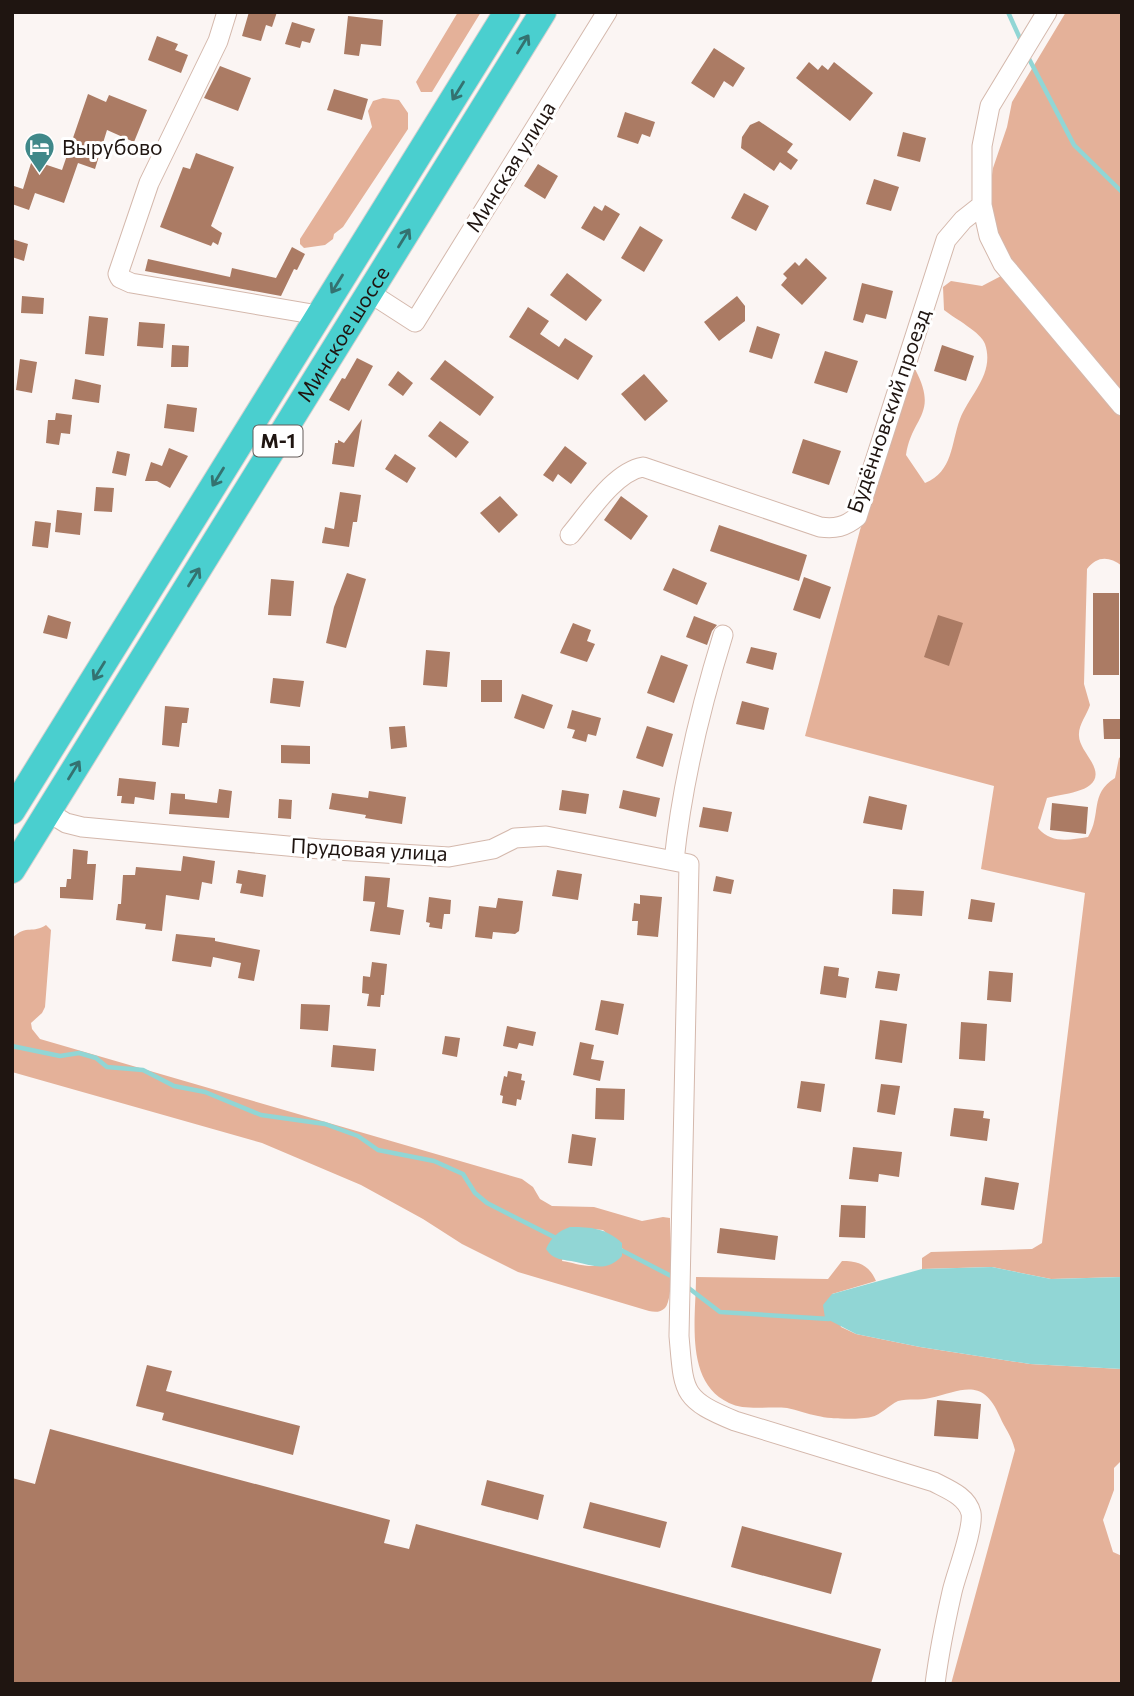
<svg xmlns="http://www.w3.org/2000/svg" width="1134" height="1696" font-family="Commissioner,sans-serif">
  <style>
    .forest { fill: #e4b199; fill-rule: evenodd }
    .water { fill: #91d6d5 }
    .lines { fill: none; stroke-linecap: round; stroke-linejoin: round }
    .stream { stroke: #91d6d5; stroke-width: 4.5 }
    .building { fill: #ab7b64 }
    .minor-casing { stroke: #d4b8ac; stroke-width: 21 }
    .highway-casing { stroke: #d2d0cf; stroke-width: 28 }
    .minor { stroke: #fff; stroke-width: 19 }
    .highway { stroke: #4acfcf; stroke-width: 26 }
    .oneway { stroke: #347270 }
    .labels { text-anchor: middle; stroke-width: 6; stroke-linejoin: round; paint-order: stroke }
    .shield { fill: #fff; stroke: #625b58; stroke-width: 2 }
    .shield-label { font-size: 19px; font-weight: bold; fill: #1f1511 }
    .poi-label { font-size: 21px; fill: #1f1511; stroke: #fff; text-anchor: start }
    .street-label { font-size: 21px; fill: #1f1511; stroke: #fff }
  </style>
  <rect width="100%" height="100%" fill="#fbf5f3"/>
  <path class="forest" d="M458,12H481L432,92H421L416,82Z
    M1066,12H1122V566C1109,556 1097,556 1087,569L1084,684L1090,705C1087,715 1078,725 1079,736C1079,744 1087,754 1091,761C1110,792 1065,793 1047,798L1038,828C1052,844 1069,840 1088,837C1102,814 1089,794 1115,778L1119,758L1122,756V1277L1051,1279L992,1267L922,1269V1258L931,1252L1032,1249L1042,1243L1085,893L981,869L994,786L805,736L860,530L915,369C939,415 912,416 906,455L925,483C953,472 951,443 960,419C970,394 995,374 985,344C982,333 954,318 944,310L943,287L951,281L982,286L1003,275L992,222L990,189L993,168L1007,127L1012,102Z
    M383,98L399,100L408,113V129L343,227L334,234L333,239L325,245L304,248L300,244V239L372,127L368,111L373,101Z
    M46,925L51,930L45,1007L42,1013L31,1023L32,1029L40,1039L522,1179L533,1187L540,1199L552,1206L594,1207L642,1221L663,1217L670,1218C670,1235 675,1297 665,1308C660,1313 654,1312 649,1311L518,1272L462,1244L423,1219L361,1185L262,1143L12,1072V938C27,924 33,934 46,925ZM570,1227L603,1230L623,1249C621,1262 603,1267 590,1266C581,1266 571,1262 562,1261Z
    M842,1261C859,1261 869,1265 876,1281L832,1294L841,1327L856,1334L920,1347L1030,1364L1122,1369V1460L1114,1468V1490L1103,1520L1113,1552L1122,1556V1684H951L1015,1450C1011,1434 1005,1429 1000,1417C983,1377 963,1390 930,1398C920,1401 908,1398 898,1401C889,1405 881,1415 871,1417C859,1420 829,1419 818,1416C807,1414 797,1410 787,1408C769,1406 745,1411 729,1403C684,1382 696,1318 696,1277L828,1279Z"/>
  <path class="water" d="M570,1227C591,1227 606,1228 622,1243V1256C607,1272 594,1266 576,1262C563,1259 554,1261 546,1249C551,1238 558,1231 570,1227Z
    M992,1267L1051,1279L1122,1277V1369L1030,1364L920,1347L856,1334L825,1318L823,1305L832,1294L922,1269Z"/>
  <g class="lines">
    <path class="stream" d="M1008,12L1022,43
      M1027,55L1074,145L1122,192
      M12,1046L60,1056L79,1053L96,1058L107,1067L143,1070L174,1086L205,1092L261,1115L325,1124L358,1136L378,1150L434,1161L463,1174L475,1193L487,1203L558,1239
      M619,1249L673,1277
      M686,1286L720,1312L829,1319"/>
  </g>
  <path class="building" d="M249,12H277L272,27L266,25L261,41L242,36Z
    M348,16L383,20L381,46L361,44L359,56L344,54Z
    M292,22L315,29L310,43L302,41L300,48L285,44Z
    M157,36L178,44L175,50L188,55L181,73L148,60Z
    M714,48L745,68L733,87L724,81L714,98L691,83Z
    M809,62L818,70L822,65L828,70L834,62L873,93L850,121L796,78Z
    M220,66L251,78L238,111L204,98Z
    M334,89L368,99L362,120L327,110Z
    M88,94L106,102L109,95L147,110L134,142L107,130L95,169L78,163L64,203L35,193L29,210L12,204L14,186L23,189L32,160L62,170Z
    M625,112L655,122L650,137L642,134L638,144L617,137Z
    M759,121L793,144L787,152L798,160L791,170L780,162L774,171L741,148L742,137L750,125Z
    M903,132L926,138L920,162L897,156Z
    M196,153L234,167L211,226L222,233L218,245L213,242L211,246L160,227L183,167L190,169Z
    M538,164L558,176L545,199L524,186Z
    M874,179L899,187L891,211L866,204Z
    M744,193L769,206L756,231L731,218Z
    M605,205L620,214L604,241L581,228L594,206L602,211Z
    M640,226L663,240L644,272L621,258Z
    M12,239L28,244L24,261L12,257Z
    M292,247L305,254L297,270L294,269L281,296L145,271L148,259L230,277L232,268L276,278Z
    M806,258L827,278L802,305L781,285L787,278L783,274L795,262L799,266Z
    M567,273L602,300L586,321L550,295Z
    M862,283L893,291L886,319L866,314L863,323L853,320Z
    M22,296L44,298L43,314L21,313Z
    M737,296L745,306V321L719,341L704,322Z
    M528,307L549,321L540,334L559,347L565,338L593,356L578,380L509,337Z
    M89,316L108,318L104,356L85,354Z
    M139,322L165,324L163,348L137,346Z
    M757,326L780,334L772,359L749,352Z
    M172,345L189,346L188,367H171Z
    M942,345L974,356L966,381L934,371Z
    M825,351L858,361L847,393L814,383Z
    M357,358L373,366L349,411L329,400L342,378L345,379Z
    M20,359L37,362L32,393L16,390Z
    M445,360L494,397L480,416L430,379Z
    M398,371L413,383L403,396L388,385Z
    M644,374L668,401L645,421L621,394Z
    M75,379L101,385L99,403L72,399Z
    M167,404L197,408L194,432L164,428Z
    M56,413L72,415L70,434L61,433L59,445L46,443L48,420H55Z
    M362,419L354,467L332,464L335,443H338V440L344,443Z
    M440,421L469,442L456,458L428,436Z
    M803,439L841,451L829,485L792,473Z
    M565,446L587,463L571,484L558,474L553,482L543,475Z
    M169,448L188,456L170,488L157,481H145L151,462L162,466Z
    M117,451L130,454L126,476L112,473Z
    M395,454L416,468L407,483L385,469Z
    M96,487L114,488L112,512L94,511Z
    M340,492L361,495L357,522H353L349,547L322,543L325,527L334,529Z
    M500,496L518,515L499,533L480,513Z
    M621,496L648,516L631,540L604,520Z
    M57,510L82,513L80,535L55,532Z
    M35,521L51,523L48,548L32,546Z
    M719,525L807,555L799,581L710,551Z
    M673,568L707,583L697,605L663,590Z
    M347,573L366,579L346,648L326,643L334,607Z
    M804,577L831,587L820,619L793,610Z
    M271,579L294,581L291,616L268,615Z
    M1093,593H1119V675H1093Z
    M48,615L71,622L67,639L43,633Z
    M938,615L963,623L949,666L924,657Z
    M694,616L717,625L712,631L707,645L686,637Z
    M573,623L591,630L587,641L595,644L587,662L560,653Z
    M751,647L777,653L773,670L746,663Z
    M426,650L450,652L447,687L423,685Z
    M661,655L688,665L674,703L647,693Z
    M273,678L304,681L300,707L270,703Z
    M481,680H502V702H481Z
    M522,694L553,705L544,729L514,718Z
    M742,701L769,708L764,730L736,724Z
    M165,706L189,708L187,723H182L179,747L162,745Z
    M572,710L601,718L596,736L588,734L586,742L572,738L575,730L567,728Z
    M1103,719H1122V739H1104Z
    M405,726L407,747L391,749L389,727Z
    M647,726L673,734L663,767L636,758Z
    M281,745L310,746V764L281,763Z
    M119,778L156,782L154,800L135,797L134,804L121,803L122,796H117Z
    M219,789L232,791L229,818L169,814L171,793L185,794V799L217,803Z
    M562,790L589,794L586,814L559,810Z
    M623,790L660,798L656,817L619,808Z
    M369,791L406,797L402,824L365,818L366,815L329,809L332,793L368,798Z
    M869,796L907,805L902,830L863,823Z
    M279,799L292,800L291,819L278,818Z
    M1052,803L1088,807L1086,834L1050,830Z
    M703,807L732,812L728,832L699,827Z
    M73,849L88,851L87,864H96L93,900L60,898V887H66L67,879H71Z
    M183,856L215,861L212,884L202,882L199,900L166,895L162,931L145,929L146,924L116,920L118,904H121L123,875H135L136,867L181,871Z
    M238,870L266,875L263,897L240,893L242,884L236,883Z
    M557,870L582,874L578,900L552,896Z
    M365,876L390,878L387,907L404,910L400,935L370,931L375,902L363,901Z
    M716,876L734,880L731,894L713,891Z
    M893,889L924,891L922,916L892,914Z
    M640,895L662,897L658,937L637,935L638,921H632L634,903L640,904Z
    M429,897L451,900L450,914H444L442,929L429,927L430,923L426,922Z
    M498,898L523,901L519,931L515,934L493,932L492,939L475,937L479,906L496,908Z
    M971,899L995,903L992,922L968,919Z
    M176,934L215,938V941L260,950L254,981L238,978L241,963L213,957L211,967L172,961Z
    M372,962L387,964L384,995H381L380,1007L367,1006L369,994L362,993L363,976L370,977Z
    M824,966L839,968L838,976L849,978L846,998L820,994Z
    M878,971L900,974L897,991L875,988Z
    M989,971L1013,973L1011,1002L987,1000Z
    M601,1000L624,1004L618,1035L595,1030Z
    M301,1004L330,1005L328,1031L300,1029Z
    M880,1020L907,1024L902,1063L875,1059Z
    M961,1022L987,1024L985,1061L959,1059Z
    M507,1026L536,1032L533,1046L519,1043L517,1049L503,1046Z
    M445,1036L460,1038L457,1057L442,1054Z
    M580,1042L594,1045L591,1059L604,1061L600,1081L573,1075Z
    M333,1045L376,1049L374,1071L331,1067Z
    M508,1071L522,1074L521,1080L525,1081L521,1100L517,1099L516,1106L502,1103L503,1096L500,1095L504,1076L507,1077Z
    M801,1081L825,1084L821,1112L797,1108Z
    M881,1084L900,1086L895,1115L877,1112Z
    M596,1088L625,1089L624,1120L595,1119Z
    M954,1108L984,1111L983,1118L990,1119L987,1141L950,1136Z
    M572,1134L596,1138L592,1166L568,1163Z
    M853,1147L902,1152L899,1177L879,1174L878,1182L849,1179Z
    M985,1177L1019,1183L1014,1210L981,1205Z
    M841,1205L866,1206L865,1238L839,1237Z
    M720,1228L778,1236L775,1260L717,1253Z
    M147,1365L172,1371L166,1391L300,1426L293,1455L162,1420L164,1413L136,1406Z
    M937,1400L981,1404L978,1439L934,1436Z
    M50,1429L390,1520L384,1543L409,1549L416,1524L881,1649L871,1684H12V1478L35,1484Z
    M487,1480L544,1495L538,1520L481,1505Z
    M590,1502L667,1522L660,1548L583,1528Z
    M742,1526L842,1553L831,1594L731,1567Z"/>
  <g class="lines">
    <defs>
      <path id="minor" d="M227,12L218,41L149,183L118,274L120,278L131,283L318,315
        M982,205L989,236L1003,264L1122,406
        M370,293L415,322L607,12
        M570,535C588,514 614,472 643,467L820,527C835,529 845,527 857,517L946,240L963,220L982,205V146L990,106L1047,12
        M48,812L66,823L82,827L320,849L449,857L493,849L515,838L546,836L689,864L679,1336C684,1392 681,1399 735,1421L934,1482C947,1489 967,1496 971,1513C974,1529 956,1574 952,1592C945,1623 939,1653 935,1684
        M674,861C682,784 700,709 723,635"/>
      <g id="highway">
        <path d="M12,811L507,12"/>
        <path id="s1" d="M12,870L543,12"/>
      </g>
    </defs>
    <use href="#minor" class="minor-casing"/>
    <use href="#highway" class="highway-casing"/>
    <use href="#minor" class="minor"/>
    <use href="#highway" class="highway"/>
  </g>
  <defs><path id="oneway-shaft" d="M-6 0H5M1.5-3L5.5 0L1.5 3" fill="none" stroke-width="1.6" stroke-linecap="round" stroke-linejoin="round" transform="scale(1.75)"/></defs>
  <g class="oneway">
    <use href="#oneway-shaft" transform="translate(523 44) rotate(-58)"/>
    <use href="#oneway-shaft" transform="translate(458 91) rotate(122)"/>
    <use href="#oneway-shaft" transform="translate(404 238) rotate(-58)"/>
    <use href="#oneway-shaft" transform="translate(337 284) rotate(122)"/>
    <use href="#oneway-shaft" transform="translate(218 477) rotate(122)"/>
    <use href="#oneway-shaft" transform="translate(194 577) rotate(-58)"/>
    <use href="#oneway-shaft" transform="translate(99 671) rotate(122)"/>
    <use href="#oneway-shaft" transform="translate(74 770) rotate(-58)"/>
  </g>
  <defs>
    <symbol id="hotel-pin" viewBox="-11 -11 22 30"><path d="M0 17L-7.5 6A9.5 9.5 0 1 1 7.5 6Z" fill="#408889" stroke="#fff"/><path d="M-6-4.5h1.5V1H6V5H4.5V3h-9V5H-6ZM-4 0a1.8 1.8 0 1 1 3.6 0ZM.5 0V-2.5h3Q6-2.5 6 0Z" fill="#fff"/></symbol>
  </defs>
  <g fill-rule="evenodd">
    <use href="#hotel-pin" x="22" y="130" width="35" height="47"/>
  </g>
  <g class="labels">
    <rect class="shield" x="253.5" y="425.5" width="49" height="31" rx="5"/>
    <g class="shield-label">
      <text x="278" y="448">М-1</text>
    </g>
    <g class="poi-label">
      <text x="62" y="155">Вырубово</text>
    </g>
    <g class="street-label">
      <text transform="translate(511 167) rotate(-58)" y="7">Минская улица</text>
      <text dy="7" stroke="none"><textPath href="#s1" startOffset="630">Минское шоссе</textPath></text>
      <text transform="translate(889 411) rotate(-71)" y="7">Будённовский проезд</text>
      <text transform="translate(369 850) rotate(3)" y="7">Прудовая улица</text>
    </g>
  </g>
  <rect width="1134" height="1696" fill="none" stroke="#1f1511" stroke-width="28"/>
</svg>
